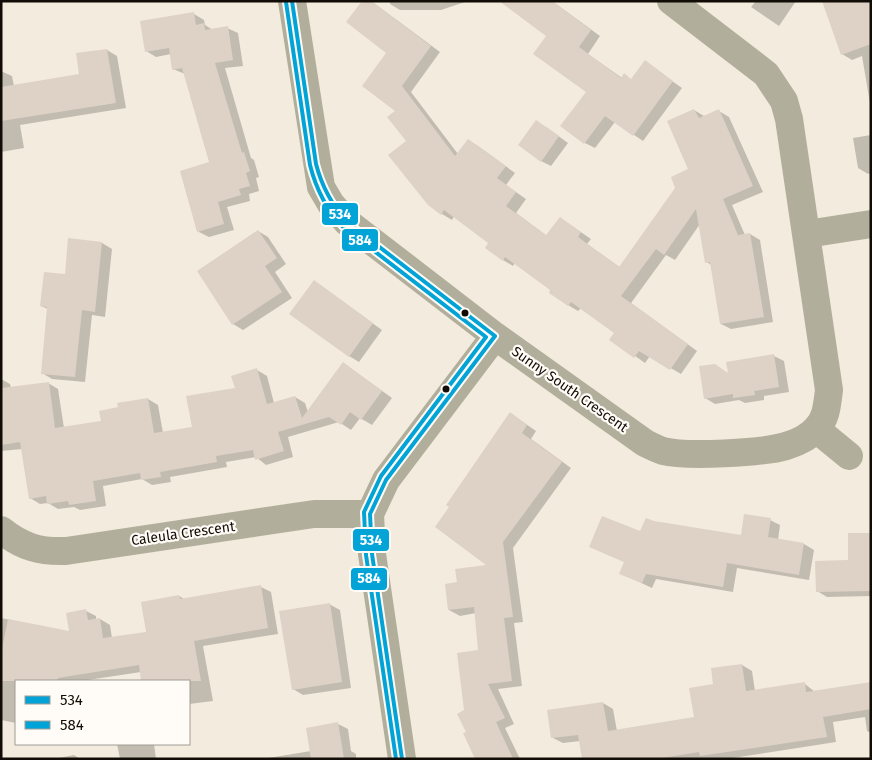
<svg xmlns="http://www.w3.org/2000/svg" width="872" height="760" font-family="'Fira Sans',sans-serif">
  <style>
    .shadow { fill: #0003 }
    .building { fill: #ded2c6 }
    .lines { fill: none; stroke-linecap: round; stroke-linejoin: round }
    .street { stroke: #b1af9c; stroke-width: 28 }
    .bus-1-casing { stroke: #fffcf7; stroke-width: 8 }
    .bus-2-casing { stroke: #fffcf7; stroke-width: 8 }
    .bus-1 { stroke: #02a4d8; stroke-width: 4 }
    .bus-2 { stroke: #02a4d8; stroke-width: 4 }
    .bus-dot { fill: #110c05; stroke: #fffcf7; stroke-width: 2 }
    .labels { text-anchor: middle; stroke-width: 4.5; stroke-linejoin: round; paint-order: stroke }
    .street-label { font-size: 14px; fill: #110c05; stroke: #fffcf7 }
    .line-badge { stroke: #fffcf7; stroke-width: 2 }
    .badge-label { font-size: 14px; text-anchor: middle; font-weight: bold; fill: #fff }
  </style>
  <rect width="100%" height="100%" fill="#f3ebdd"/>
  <path class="shadow" d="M371,1L440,52L411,92L458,154L468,140L478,146L515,173L506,185L526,199L516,213L547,236L560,218L591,239L587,244L621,268L690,170L694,110L704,116L719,111L729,117L763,192L732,205L745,235L750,234L760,240L773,322L731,329L721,324L711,265L707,262L700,224L675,260L666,255L631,303L697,351L681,374L650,356L645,363L611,339L616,332L581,308L578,311L568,305L552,290L515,263L513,266L503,260L490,243L454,216L452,220L442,214L407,142L397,111L388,53Z
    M390,1H468L441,10H400L390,4Z
    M552,1L600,36L588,54L622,78L624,75L632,80L645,62L682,88L643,141L615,122L595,148L585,143L588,91L548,36Z
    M756,1H796L779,26L751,7Z
    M871,1V109L862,56L852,60L842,54Z
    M194,14L204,20L205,25L213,30L227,28L238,33L243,66L225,68L251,158L254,160L259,177L256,178L259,191L249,194L250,201L227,207L234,230L209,237L199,232L181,172L211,163L185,74L173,69L171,54L156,57L146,51Z
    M107,50L117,56L126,108L20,125L24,148L1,152V71L12,76L14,86L81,75Z
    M546,127L568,143L551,166L541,161Z
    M871,135V173L868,174L858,168L853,138Z
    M258,231L268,237L286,264L275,272L292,298L243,330L233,324Z
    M102,243L112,249L105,317L92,315L85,382L52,379L42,373L48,309L41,306L66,275Z
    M314,282L382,330L359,362L349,356Z
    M774,356L784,361L789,392L764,396V400L745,403L739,400L715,404L705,398Z
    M257,370L267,376L274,403L295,397L305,403L308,412L353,370L392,398L372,425L360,418L351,430L339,422L288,437L293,457L266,465L256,457L226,462L227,467L170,477L171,482L152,485L142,479L103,486L106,506L80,510L74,507L58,509L48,503L40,504L30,498L22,449L1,451V379L10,384L11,388L48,383L58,389L64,428L102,422L148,399L158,405L163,433L193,428Z
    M510,413L536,431L531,439L571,468L513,548L523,622L514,623L522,686L498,689L514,724L505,728L520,759H477L467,732L480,651L476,613L460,616L449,610L458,583L489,565Z
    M770,520L780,525L778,540L804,544L814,550L809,580L737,568L733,592L656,579L652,588L620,573L641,533L654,522L742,537Z
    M871,534V596L827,597L817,591L849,562Z
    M261,587L271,592L278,634L203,646L213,701L189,704V681H143L141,672L81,681H16V723L1,720V618L70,632L86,611L96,616V620L100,619L110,625L112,638L147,633L179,596L184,599Z
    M329,604L340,610L351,688L303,695L293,689Z
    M742,665L752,671L755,691L805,684L815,692L871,683V733L867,731L865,717L833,722L836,742L726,759H583L580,741L563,743L553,738L603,703L613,709L617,731L695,718L715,685Z
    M338,724L348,729L351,751L356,754V759H262L311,751Z
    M117,744H154L156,759H120Z
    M74,755L80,759H54Z"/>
  <path class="building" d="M362,1H371L431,46L402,86L455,156L468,139L506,166L497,178L516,192L506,206L546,235L560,217L581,232L578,237L619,267L675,188L671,177L688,169L667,121L694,109L699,118L719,109L753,186L723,199L738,235L750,233L764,317L720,324L710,262L705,263L696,209L664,255L656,249L621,296L688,344L670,370L639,351L634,358L609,340L614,333L571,302L568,306L549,293L550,290L505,257L503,261L485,248L488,243L444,210L441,215L428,205L388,155L406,141L387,117L395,111L362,86L386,53L346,22Z
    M499,1H552L591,30L579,47L621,78L624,73L631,79L645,60L673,81L633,136L605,116L584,144L560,126L586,92L533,54L546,36Z
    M822,1H871V44L841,55Z
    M194,12L196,25L204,23L205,30L228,26L233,60L215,63L242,153L244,152L250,171L246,173L250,186L239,189L241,195L218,202L224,224L197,232L180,171L209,162L182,68L172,70L169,48L145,52L140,21Z
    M107,49L116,103L1,121V87L79,74L76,53Z
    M536,120L559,136L541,162L518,145Z
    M258,230L277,258L265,266L282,292L232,325L197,271Z
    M68,238L102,242L95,312L82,310L75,377L41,374L47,307L40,306L44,272L65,274Z
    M314,280L373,323L349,357L289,314Z
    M774,354L779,387L754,391L755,395L733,398V394L704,399L699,366L715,364L728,373L726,362Z
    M343,362L382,391L361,420L350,412L341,425L329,417L278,432L284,451L255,460L253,450L216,456L217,462L160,472L161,477L141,480L140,473L93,481L96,501L69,505L68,501L47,504L46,496L29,499L20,442L1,445V388L49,382L55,428L101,421L99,411L118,407L117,403L148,398L154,433L192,427L186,396L235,388L231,376L257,368L267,404L295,396L302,418Z
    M510,412L527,425L522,433L562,462L503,542L513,617L504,618L512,681L488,684L505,718L496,722L513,759H475L463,733L466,732L457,714L464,710L457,653L478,650L474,607L448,610L445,584L457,582L455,569L486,565L435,527L449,507L446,505Z
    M744,514L771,518L768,537L804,543L799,575L727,563L723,587L646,574L642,583L619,574L624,562L589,547L602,516L640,531L646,518L654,521L741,535Z
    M848,533H871V591L816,592L815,561L848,560Z
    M261,585L268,628L194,641L201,681H141L139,665L58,678L57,681H1V654L8,619L69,631L66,613L86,609L88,620L100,618L103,638L146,632L141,602L179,595L180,599Z
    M330,603L342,682L292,690L279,611Z
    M742,664L746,691L805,682L806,692L871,682V709L823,717L827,737L700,756L699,752L656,759H582L578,735L551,738L547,710L603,702L608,731L694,717L689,688L713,684L711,668Z
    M338,722L344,759H311L306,728Z"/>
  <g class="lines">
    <path class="street" d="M292,1L321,187L331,204L347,222L495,336L645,443C651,446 657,449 663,451C686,457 763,453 786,446C796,443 809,437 816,429C827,418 827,404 829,390L789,119L784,101L766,74L671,1
      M807,234L871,224
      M816,429L849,456
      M1,530C22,547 40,552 66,551L314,514H370
      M402,759L372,554L370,514L386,480L495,336"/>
    <defs>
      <path id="bus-1" d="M292,1L316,164C322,187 331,204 347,222L495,336L386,480L370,514L372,554L402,759"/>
      <path id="bus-2" d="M286,2L310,165C316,189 326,209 343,227L486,337L381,476L364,512L366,555L396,759"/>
    </defs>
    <use href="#bus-1" class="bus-1-casing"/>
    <use href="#bus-2" class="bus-2-casing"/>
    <use href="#bus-1" class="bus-1"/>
    <use href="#bus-2" class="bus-2"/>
  </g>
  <g class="bus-dot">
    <circle cx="465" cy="313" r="4.5"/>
    <circle cx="446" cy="389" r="4.5"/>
  </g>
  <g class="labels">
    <g class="street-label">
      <text transform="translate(570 389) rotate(35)" y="5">Sunny South Crescent</text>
      <text transform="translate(183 533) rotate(-8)" y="5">Caleula Crescent</text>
    </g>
  </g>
  <g class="line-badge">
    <rect x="321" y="202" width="38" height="24" rx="5" fill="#02a4d8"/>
    <rect x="341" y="228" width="38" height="24" rx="5" fill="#02a4d8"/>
    <rect x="352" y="528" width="38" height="24" rx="5" fill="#02a4d8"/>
    <rect x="350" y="567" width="38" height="24" rx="5" fill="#02a4d8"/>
  </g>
  <g class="badge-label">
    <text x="340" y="219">534</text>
    <text x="360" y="245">584</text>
    <text x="371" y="545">534</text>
    <text x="369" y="583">584</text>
  </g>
  <rect width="872" height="760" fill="none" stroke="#110c05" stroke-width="5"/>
  <rect x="15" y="680" width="175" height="65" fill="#fffcf7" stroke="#a09c96"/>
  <rect x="25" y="696" width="25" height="8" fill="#02a4d8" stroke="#a09c96"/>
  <text x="60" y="705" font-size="15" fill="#110c05">534</text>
  <rect x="25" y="721" width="25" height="8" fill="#02a4d8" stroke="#a09c96"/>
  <text x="60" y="730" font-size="15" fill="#110c05">584</text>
</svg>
